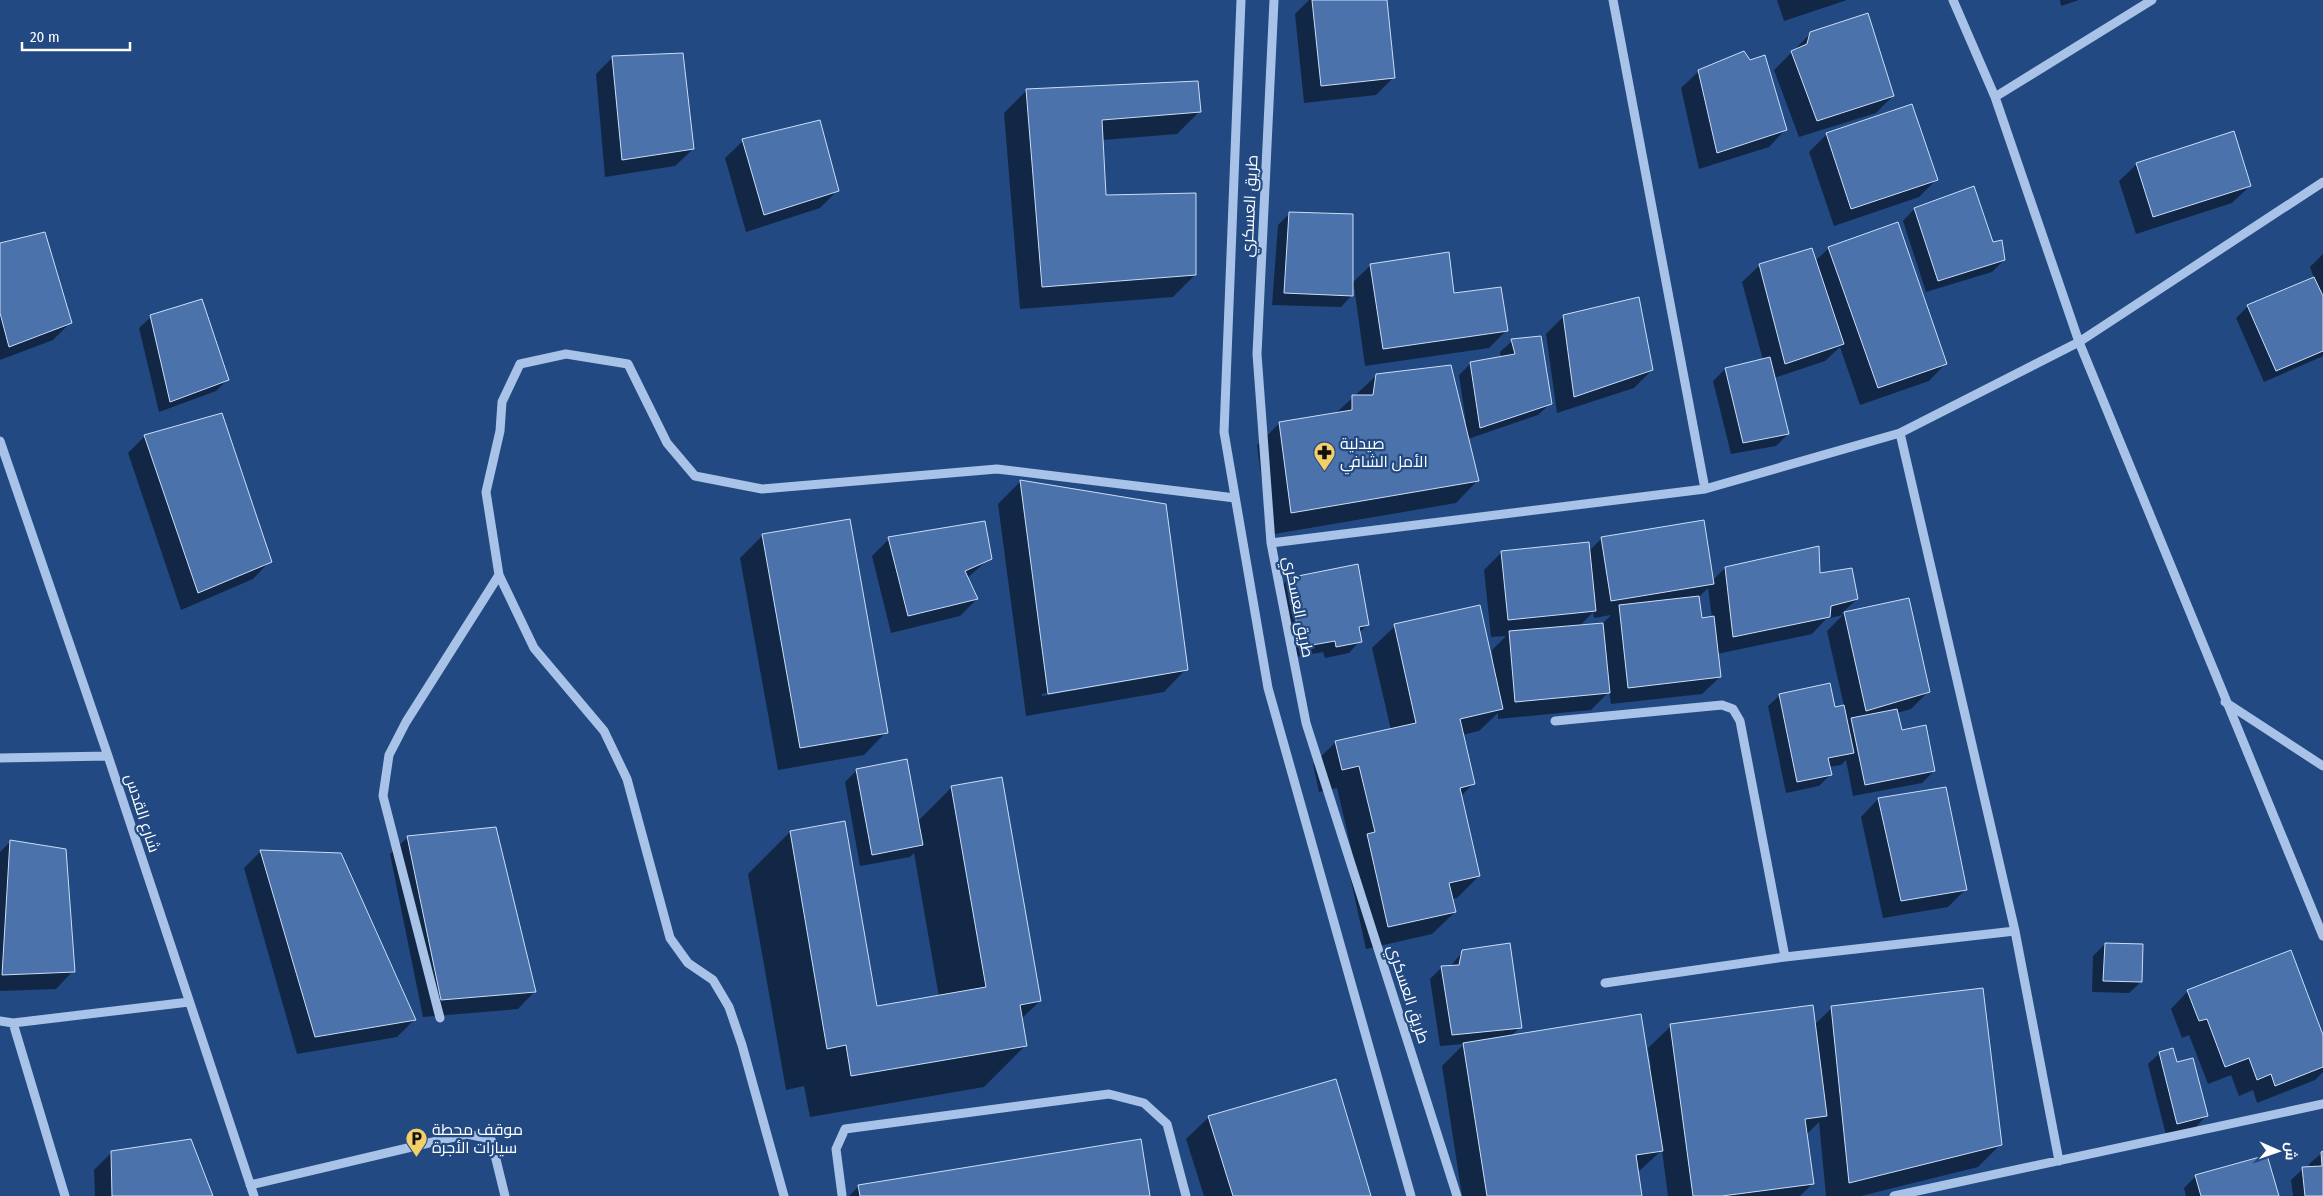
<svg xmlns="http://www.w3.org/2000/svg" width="2323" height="1196" font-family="'Fira Sans Condensed',Cairo,sans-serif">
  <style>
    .shadow { fill: #0007; fill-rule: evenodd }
    .building { fill: #4b72aa; stroke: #ccdef6 }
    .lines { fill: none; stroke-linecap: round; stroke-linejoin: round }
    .minor { stroke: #a8c3e7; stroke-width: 9 }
    .labels { text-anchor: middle; stroke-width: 4.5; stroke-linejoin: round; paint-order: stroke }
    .street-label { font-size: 16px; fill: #fff; stroke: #224981 }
    .poi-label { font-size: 16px; fill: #fff; stroke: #224981; text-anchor: start }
  </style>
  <rect width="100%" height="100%" fill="#224981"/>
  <path class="shadow" d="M1309,0H1386L1394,77L1376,95L1304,103L1295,14Z
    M1777,0H1847L1784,21Z
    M2060,0H2079L2061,6Z
    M1811,33L1893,96L1876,113L1799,137L1774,70Z
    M613,57L693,149L675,166L605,177L596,74Z
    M1699,71L1786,129L1769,147L1699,169L1681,88Z
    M1027,90L1199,112L1177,134L1102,140L1105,197L1195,275L1173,297L1020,309L1004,113Z
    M1827,134L1936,180L1919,197L1834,226L1809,152Z
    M743,141L837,191L820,208L746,232L725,158Z
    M2137,164L2250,186L2232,203L2136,234L2119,181Z
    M1973,188L1992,244L2004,260L1992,272L1926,292L1903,221L1914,209Z
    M1290,213L1352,283L1371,265L1453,295L1507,330L1489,348L1365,366L1354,286L1352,295L1341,307L1272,305L1278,225Z
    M0,245L71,322L53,340L0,360Z
    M1829,248L1946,363L1929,381L1860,405L1840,347L1825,361L1774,378L1788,434L1776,446L1731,454L1713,381L1725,369L1763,360L1742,282L1760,265L1815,261Z
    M2323,254V356L2264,382L2236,318L2248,306L2314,278L2310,267Z
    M1564,316L1652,370L1634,388L1557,413L1546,334Z
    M151,317L227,380L216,391L159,412L139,328Z
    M1512,341L1550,404L1538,415L1468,439L1478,480L1456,503L1269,535L1257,445L1280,423L1335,414L1377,375L1466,423L1459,375L1471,363L1501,357L1500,352Z
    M145,436L270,561L253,579L181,610L128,453Z
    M1020,482L1186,669L1164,692L1026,716L998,504ZM1163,673V675L1042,696V694Z
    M763,535L886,732L864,755L778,770L740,558Z
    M1602,538L1712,581L1725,568L1819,574L1857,599L1841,614L1909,599L1929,691L1911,709L1897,713L1901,732L1934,771L1922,783L1853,796L1846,760L1841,765L1829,767L1831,774L1819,786L1786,793L1768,706L1780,695L1834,708L1844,706L1827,631L1843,615L1826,619L1812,634L1717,654L1720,677L1702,694L1611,704L1609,692L1591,710L1498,719V713L1479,731L1462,735L1473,784L1461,796L1479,876L1457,898L1452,899L1455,912L1432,934L1366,949L1346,858L1352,852L1337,788L1319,792L1313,764L1336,742L1391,730L1372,648L1395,626L1493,661L1492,650L1506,636L1491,637L1484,570L1501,553L1589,551ZM1708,588L1712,618L1700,619L1698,598ZM1593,612L1594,618L1611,615L1602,624L1579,627Z
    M889,539L990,558L967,578L977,599L960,616L891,633L872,556Z
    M1288,579L1368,624L1359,633L1360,641L1349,653L1325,658L1323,652L1290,658L1277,591Z
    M857,770L918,821L952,787L1040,1001L1021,1019L1026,1045L984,1087L810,1117L804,1086L786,1090L748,874L790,832L876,1008L939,997L914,853L910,857L860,866L845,782Z
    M1945,788L1966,889L1948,907L1883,918L1861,817L1878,799Z
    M408,837L535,991L518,1009L423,1017L390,854Z
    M10,842L73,971L56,989L0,991V852Z
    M261,851L415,1019L397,1037L297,1054L244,868Z
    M2105,944L2141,982L2129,993L2092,992L2093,956Z
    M1462,952L1520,1027L1511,1036L1649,1068H1651L1648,1048L1671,1026L1814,1025L1832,1008L2001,1144L1978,1167L1861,1196H1826L1819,1122L1806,1135L1812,1184L1800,1196H1668L1662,1150L1637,1173L1641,1196H1462L1442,1066L1464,1044L1440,1046L1430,979L1442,967H1450Z
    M2188,991L2323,1038V1072L2315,1080L2257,1103L2253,1090L2239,1096L2231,1075L2208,1084L2189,1035L2182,1038L2171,1009Z
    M2160,1053L2206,1116L2195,1128L2166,1135L2148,1064Z
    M1209,1117L1370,1196H1204L1186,1139Z
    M112,1152L212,1196H95L94,1170Z
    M2323,1152V1196H2293L2291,1180L2303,1169L2310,1168L2309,1164Z
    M2196,1176L2278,1196H2186L2184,1188Z
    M859,1186L1149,1196H849Z"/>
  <path class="building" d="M1312,0H1387L1395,78L1321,86Z
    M1868,13L1894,96L1817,121L1791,51L1807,44L1810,32Z
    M1744,51L1750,60L1765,55L1787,130L1717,153L1698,70Z
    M683,53L694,149L622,160L612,56Z
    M1198,81L1201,112L1102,120L1106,195L1196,193V275L1042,287L1026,89Z
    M1912,104L1938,180L1851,209L1826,133Z
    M820,120L839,191L764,215L742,139Z
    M2234,131L2251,186L2153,217L2136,163Z
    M1974,186L1993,242L2002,240L2005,260L1938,281L1914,208Z
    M1289,212L1353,214V296L1284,293Z
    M1898,222L1947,364L1878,388L1828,247Z
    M45,232L72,323L9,347L0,313V243Z
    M1812,248L1844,344L1785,364L1759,264Z
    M1449,252L1454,293L1501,287L1508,331L1383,349L1370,264Z
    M2314,277L2323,296V351L2276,371L2247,305Z
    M1639,297L1653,370L1574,397L1563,315Z
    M202,299L229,380L170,402L150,315Z
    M1541,336L1552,404L1480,428L1470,362L1515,354L1511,339Z
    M1770,357L1789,434L1743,443L1725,368Z
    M1451,365L1479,481L1291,513L1279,422L1352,410V395H1373L1376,374Z
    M222,413L272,562L198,593L144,435Z
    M1020,480L1166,504L1188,670L1048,694Z
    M850,519L888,733L800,748L762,534Z
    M1704,520L1714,584L1611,601L1601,537Z
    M985,521L992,559L965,571L978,599L908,616L888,537Z
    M1589,542L1596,611L1508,620L1501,551Z
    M1819,546L1820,573L1852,568L1858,599L1831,606L1830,617L1733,637L1725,567Z
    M1358,564L1369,625L1359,627L1362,642L1336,647L1335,641L1301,647L1288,578Z
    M1699,596L1702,618L1714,616L1721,677L1628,688L1619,605Z
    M1909,598L1930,692L1866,711L1844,612Z
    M1480,605L1503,709L1460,719L1475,784L1460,788L1480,876L1449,883L1456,912L1388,927L1367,834L1375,832L1359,766L1342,770L1335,741L1416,723L1394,624Z
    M1603,623L1610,693L1515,702L1509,631Z
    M1830,683L1835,707L1844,705L1854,753L1828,758L1832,775L1797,782L1779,694Z
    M1897,709L1902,730L1926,725L1935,771L1865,785L1851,718Z
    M907,759L923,845L872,855L856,769Z
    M1002,777L1041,1001L1020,1005L1027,1046L851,1076L846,1045L827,1049L790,831L845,821L877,1006L986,987L951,786Z
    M1946,787L1967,890L1901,901L1878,798Z
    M496,827L536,992L441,1000L407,836Z
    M10,840L66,849L75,972L2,975Z
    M260,850L341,853L416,1020L315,1037Z
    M1510,943L1522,1028L1452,1035L1441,966L1459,965L1462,950Z
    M2105,943L2143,944L2142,982L2103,981Z
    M2291,950L2323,1035V1067L2275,1086L2271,1074L2257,1080L2249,1058L2225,1067L2207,1019L2199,1021L2187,990Z
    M1983,988L2002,1145L1849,1183L1831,1006Z
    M1813,1005L1827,1116L1805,1119L1814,1184L1722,1196H1693L1670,1024Z
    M1641,1014L1663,1151L1636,1155L1642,1196H1487L1463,1043Z
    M2173,1048L2177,1062L2193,1058L2208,1116L2177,1124L2159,1052Z
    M1336,1079L1371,1196H1233L1208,1116Z
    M191,1139L213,1196H112L111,1151Z
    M1141,1139L1150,1196H860L858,1185Z
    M2323,1151V1196H2305L2302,1167L2322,1166L2321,1152Z
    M2267,1155L2279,1196H2201L2195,1175Z"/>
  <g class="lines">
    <path class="minor" d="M1241,0L1224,432L1268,688L1411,1196
      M1274,0L1257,354L1271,543L1306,723L1457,1196
      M1613,0L1705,489
      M1953,0L1995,97L2079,342L2323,936
      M1995,97L2152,0
      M1900,433L2015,931L2059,1161
      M0,441L108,756L254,1196
      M1271,543L1705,489L1900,433L2079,342L2323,182
      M2225,702L2323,766
      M1555,721L1722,705L1733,709L1740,721L1785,957
      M0,758L108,756
      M1605,983L1785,957L2015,931
      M440,1018L383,796L389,755L406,722L499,575
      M0,1021L13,1023L189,1002
      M13,1023L65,1196
      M250,1185L467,1134L491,1139L505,1196
      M842,1195L836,1149L845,1129L1109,1094L1144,1103L1167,1124L1186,1196
      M784,1196L742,1045L729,1007L713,980L688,963L670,938L627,779L604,731L534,648L499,575L486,492L500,431L502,402L520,364L566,354L628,364L667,443L695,476L762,489L997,469L1235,498
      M1894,1196L2323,1104"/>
  </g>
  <defs>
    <symbol id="pharmacy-pin" viewBox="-11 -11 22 30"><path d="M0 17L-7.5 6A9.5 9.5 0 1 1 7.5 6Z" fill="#f3cf6a" stroke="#224981"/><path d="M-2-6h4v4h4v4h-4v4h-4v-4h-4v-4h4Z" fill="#111"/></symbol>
    <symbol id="parking-pin" viewBox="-11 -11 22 30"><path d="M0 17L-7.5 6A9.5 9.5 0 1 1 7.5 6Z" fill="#f3cf6a" stroke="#224981"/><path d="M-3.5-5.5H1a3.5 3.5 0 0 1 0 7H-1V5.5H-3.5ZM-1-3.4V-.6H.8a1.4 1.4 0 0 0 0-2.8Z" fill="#111"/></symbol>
  </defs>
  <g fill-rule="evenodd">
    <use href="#pharmacy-pin" x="1312" y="440" width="25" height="34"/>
    <use href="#parking-pin" x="404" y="1126" width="25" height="34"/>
  </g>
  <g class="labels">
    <g class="street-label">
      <text transform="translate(1249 206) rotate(-87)" y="6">طريق العسكري</text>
      <text transform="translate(1299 607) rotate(79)" y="6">طريق العسكري</text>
      <text transform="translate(143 813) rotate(72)" y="6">شارع القدس</text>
      <text transform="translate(1409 994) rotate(72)" y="6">طريق العسكري</text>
    </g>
    <g class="poi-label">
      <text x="1340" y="449">صيدلية<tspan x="1340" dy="18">الأمل الشافي</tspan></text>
      <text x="432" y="1135">موقف محطة<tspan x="432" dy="18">سيارات الأجرة</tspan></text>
    </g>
  </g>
  <g transform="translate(2278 1151) rotate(92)" stroke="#224981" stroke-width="4" paint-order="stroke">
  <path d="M0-4L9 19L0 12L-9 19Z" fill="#ffffff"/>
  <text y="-8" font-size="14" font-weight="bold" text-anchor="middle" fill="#ffffff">ش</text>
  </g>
  <path d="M22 42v8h108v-8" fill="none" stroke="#ffffff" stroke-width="2.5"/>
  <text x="30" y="42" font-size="15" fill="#ffffff" stroke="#224981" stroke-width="4" paint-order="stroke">20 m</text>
</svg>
